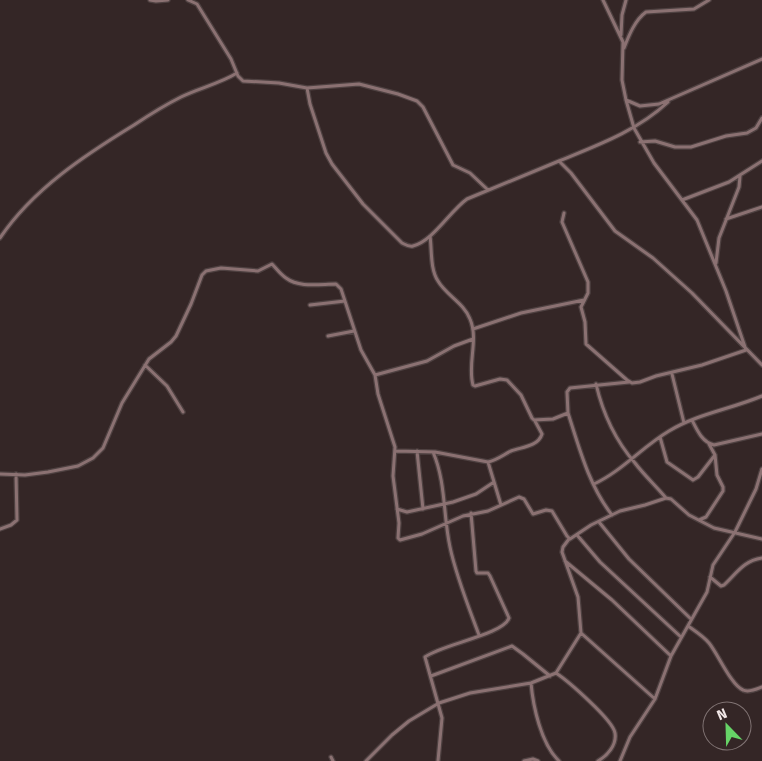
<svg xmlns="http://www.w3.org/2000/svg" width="762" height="761" font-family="'Fira Sans',sans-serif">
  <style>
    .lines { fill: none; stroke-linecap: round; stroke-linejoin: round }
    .minor-casing { stroke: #4e4141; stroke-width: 5.5 }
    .minor { stroke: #8b7172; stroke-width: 3 }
  </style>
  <rect width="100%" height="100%" fill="#342626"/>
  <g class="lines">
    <defs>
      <path id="minor" d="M150,0L156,1L168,0
        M188,0L197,4L231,59L238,76L243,81L279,83L307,88L359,84L398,94L417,101L423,107L453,165L470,173L488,190
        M621,35L622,15L626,0
        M624,48C629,35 635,20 646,12L694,9L709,0
        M307,88L310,104L326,153L332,164L363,204L402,243C406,245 409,247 413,246C433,241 450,211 467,199L559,161L571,173L615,231L653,258L692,293L762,365
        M626,100L640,106L659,104L762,59
        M640,142L655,141L675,147H691L726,136L747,133L756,128L762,118
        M559,161C598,145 637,131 668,102
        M682,200L729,182L762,161
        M564,213L562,222L588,282V293L581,307L585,322L586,344L627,380L632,383L640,382L656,376L702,365L746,350L726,291L697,220L654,163L634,128L626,100L622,80L623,42L603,0
        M726,219L762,207
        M430,236C432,250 430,269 438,281C446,295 464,303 470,319C479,340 467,364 473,385L475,386L500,379L507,380L521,395L532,418L534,420L553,419L568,413L567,392L570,388L629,382
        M0,238C33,189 85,155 134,125C149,115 165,105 181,97C199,88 219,84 237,73
        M716,263L719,238L739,187L740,176
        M310,305L345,301
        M473,329L521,313L584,300
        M328,336L354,331
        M145,365L167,386L183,412
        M672,374L684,423
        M375,375L427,361L454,346L473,339
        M596,384C603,414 615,440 635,463C644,475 656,486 666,498
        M568,413C579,447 589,486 612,515
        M692,420C697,430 702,442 714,445L762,434
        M660,437L667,462L693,480L698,477L715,455
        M396,451L435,452L488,462C497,460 503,455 511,451C521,447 538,447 542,434L535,421
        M417,451L423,509
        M433,452C446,482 443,515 450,547C456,576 469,608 479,635
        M488,462L501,505
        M0,474L25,475L48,472L78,466L93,458L103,448L122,403L149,359L171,342L176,336L191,304L202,275L206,271L221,268L258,271L272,264C276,268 280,274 286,278C299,288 320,284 336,284L341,289L361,350L375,375L378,394L395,447L393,476L399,523L398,538L400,540L422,534L463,516L488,511L519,497L524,499L533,514L546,510L552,511L567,536L570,539L591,525L620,511L645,505L666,498L671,499L689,515L714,528L762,539
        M594,484C622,471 642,447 669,431C697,414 731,409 762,396
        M397,509L407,512L453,502L476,494L494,482
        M699,520L706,517L723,491V487L717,475L715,455L709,444
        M599,522L629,559L691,619
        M0,529L11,525L17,520L16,474
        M577,535L600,562L681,637
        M565,561L612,600L671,656
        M710,577L721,586L724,585C737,573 743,561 762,558
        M688,626C695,631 703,636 709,643C718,654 731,685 743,690C749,693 757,689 762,687
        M581,633L655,699
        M556,673C568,681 613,720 615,733C617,745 607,756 598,761
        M431,676L512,646L523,654L550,676
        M531,683C533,706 541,744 559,761
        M331,757L333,761
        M366,761L392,735L409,721L439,703L470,693L531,683L556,673L581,633L578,597L562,552L563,547L569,539
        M438,761L442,718L425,657C442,644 503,635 509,618L490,576L488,573H477L476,571L471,513
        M524,761L533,759L538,761
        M620,761L630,737L655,699L671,656L707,592L713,565L735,532L756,489L762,469"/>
    </defs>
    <use href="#minor" class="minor-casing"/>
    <use href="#minor" class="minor"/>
  </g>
  <g transform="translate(727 726) rotate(337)"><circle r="24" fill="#342626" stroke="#807373"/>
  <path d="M0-4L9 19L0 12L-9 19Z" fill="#66d467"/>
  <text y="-8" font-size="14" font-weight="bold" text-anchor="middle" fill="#f1e7e7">N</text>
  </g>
</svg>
